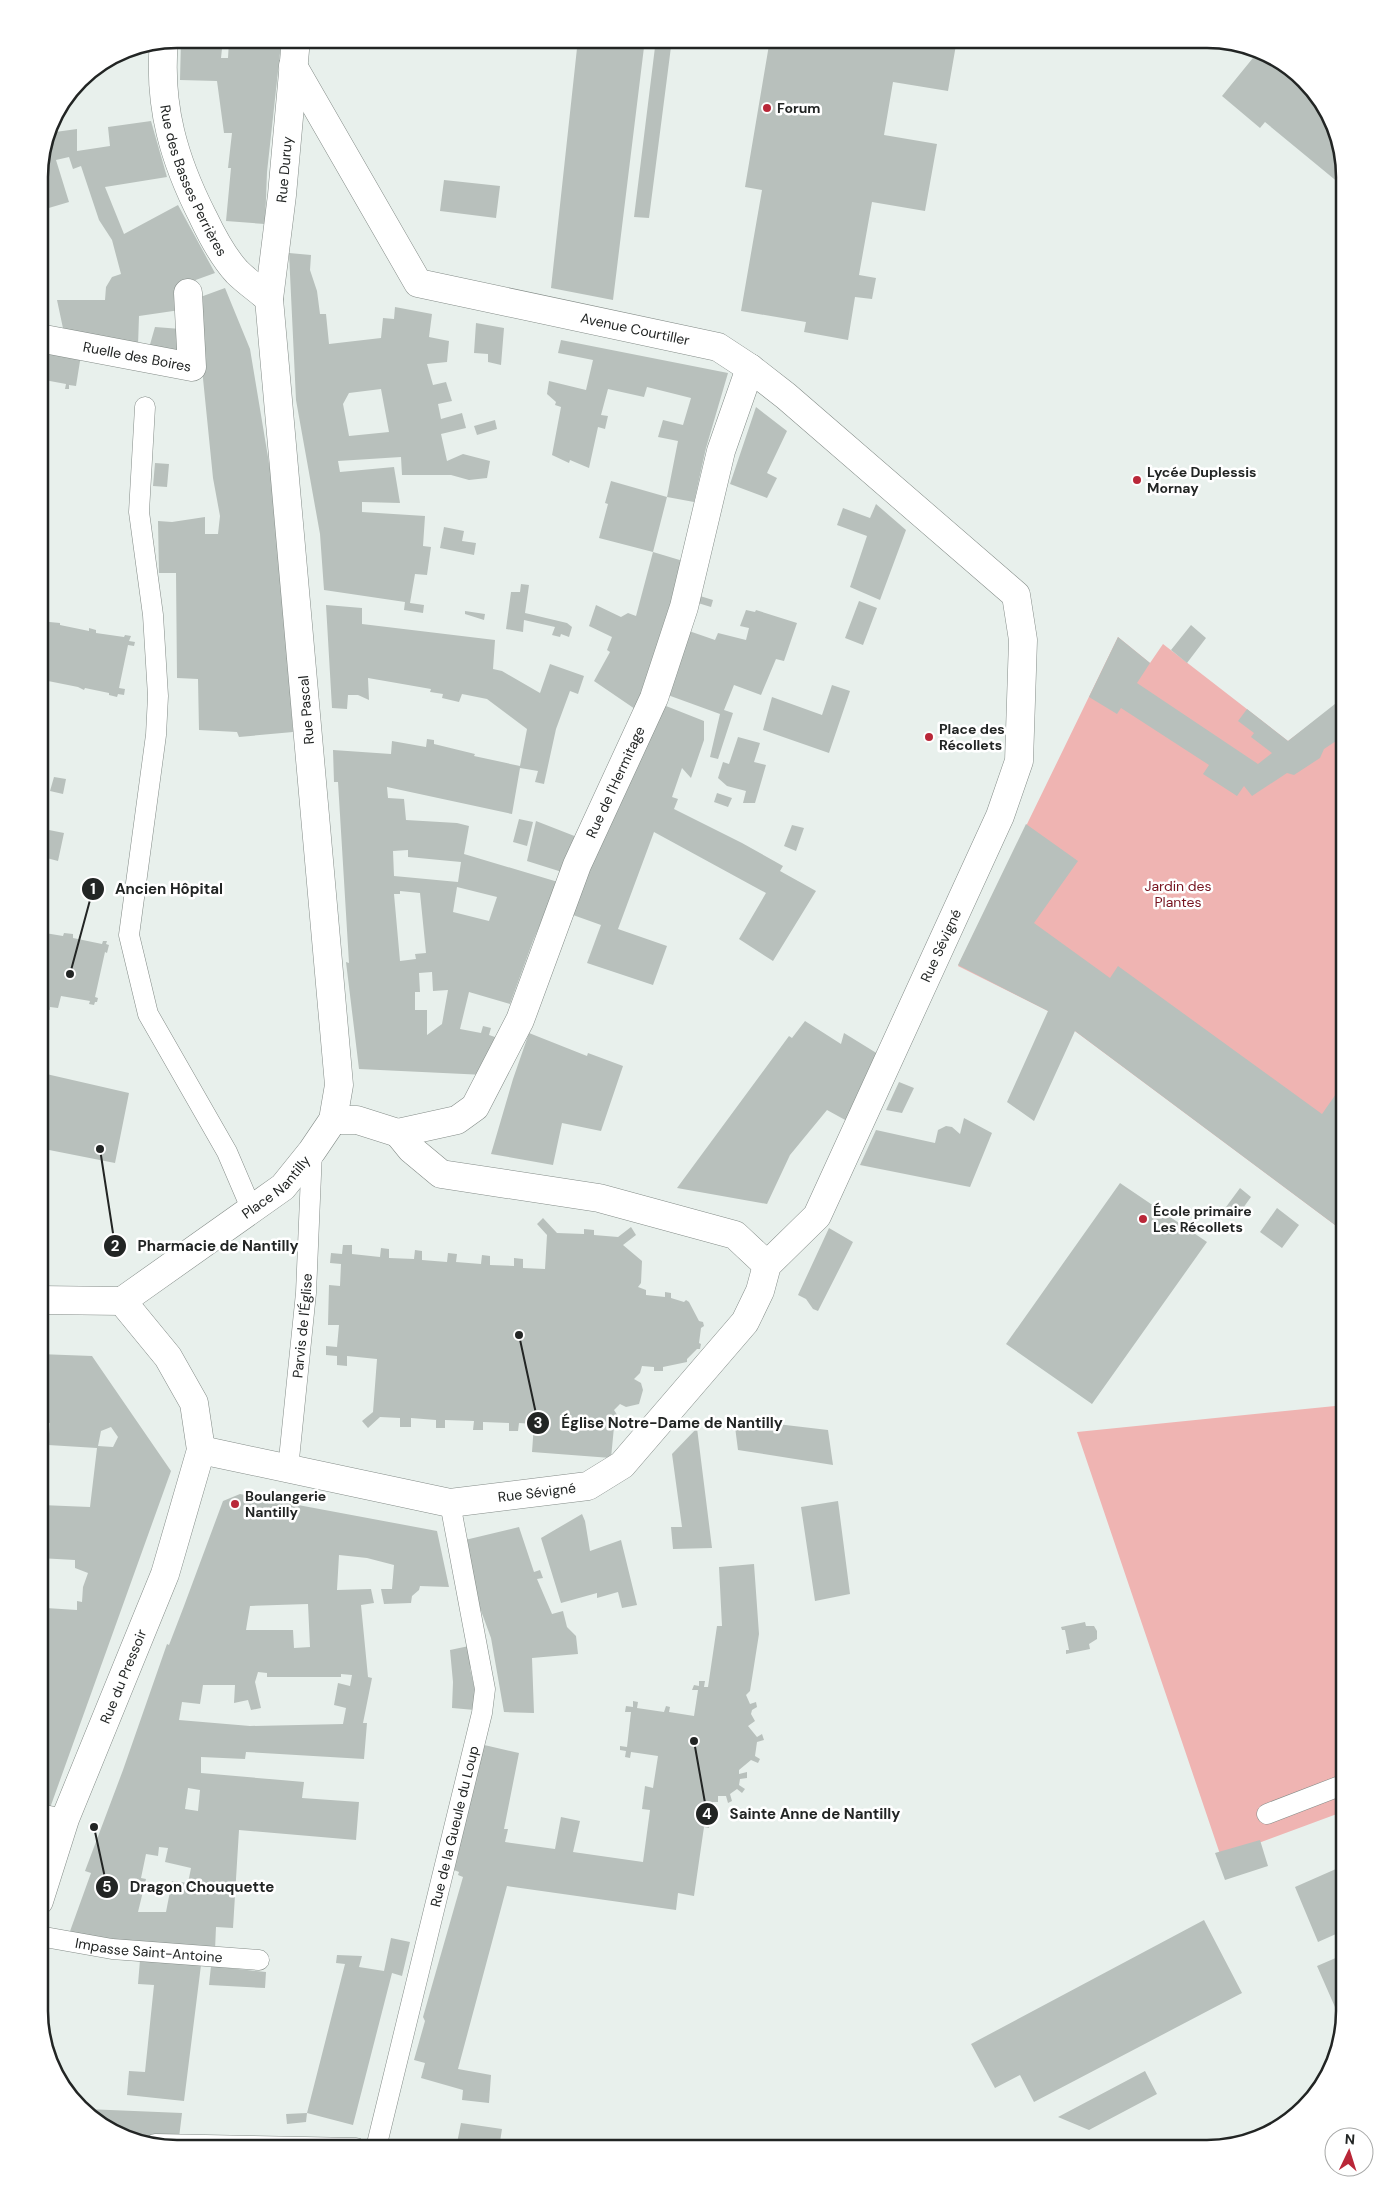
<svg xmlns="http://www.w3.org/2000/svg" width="1384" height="2187" font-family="'DM Sans',sans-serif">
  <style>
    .green { fill: #efb4b2 }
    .building { fill: #b8c0bc; fill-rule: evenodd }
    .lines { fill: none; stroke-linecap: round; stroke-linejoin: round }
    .lane-casing { stroke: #848c88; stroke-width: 21 }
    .street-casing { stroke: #848c88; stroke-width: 29 }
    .lane { stroke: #fff; stroke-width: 20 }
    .street { stroke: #fff; stroke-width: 28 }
    .poi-dot { fill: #b92738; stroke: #fff; stroke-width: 2 }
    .labels { text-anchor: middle; stroke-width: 5; stroke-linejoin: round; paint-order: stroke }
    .poi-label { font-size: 14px; font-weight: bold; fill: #222524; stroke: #fff; text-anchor: start }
    .street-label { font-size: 14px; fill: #222524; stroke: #fff }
    .park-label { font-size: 14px; fill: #76131f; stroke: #fff }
    .rim { fill: none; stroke: #222524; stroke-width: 2.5 }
    .leader { fill: none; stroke: #222524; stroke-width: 2 }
    .callout-dot { fill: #222524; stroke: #fff; stroke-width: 2 }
    .mark-label { font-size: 15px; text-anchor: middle; font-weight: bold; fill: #fff }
    .callout-label { font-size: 15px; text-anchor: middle; font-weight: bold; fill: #222524; stroke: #fff; stroke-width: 5; stroke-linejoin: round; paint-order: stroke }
  </style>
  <rect width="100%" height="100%" fill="#e8f0ec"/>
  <path class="green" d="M1118,637L1150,663L1163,644L1288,741L1345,698V1243L1343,1231L1048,1011L958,966Z
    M1345,1405V1811L1221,1857L1077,1432Z"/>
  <path class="building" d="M181,39H223L221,58H228L229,41L281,44L267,172L265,224L226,221L231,168H228L232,133H224L217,81L180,80Z
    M354,39H376L375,44Z
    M578,39H645L613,300L551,288Z
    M656,39H672L649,218L634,217Z
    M770,39H957L948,91L893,82L884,135L937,144L925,211L872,202L859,275L876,278L872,299L855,297L848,340L804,332L806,322L741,311L762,190L745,187Z
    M1257,53L1284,62L1313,95L1312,97L1331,115L1345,176V188L1265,122L1260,128L1222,96Z
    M151,121L167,177L105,187L124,234L178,205L215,273L179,286L180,310L139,316L138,346L64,333L57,300H105L106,287L112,277L121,274L112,240L99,220L81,166L73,169L69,157L56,160L69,202L42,210L39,200V168L48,133L77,129V151L110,146L108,127Z
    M444,180L500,186L496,218L440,211Z
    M289,253L311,255L310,270L317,291L320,314H326L329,344L381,338L383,318L394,319L395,307L432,314L429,337L449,341L447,362L427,364L433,385L446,382L452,401L438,404L441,419L462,413L466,428L441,434L447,461L463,454L490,461L487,478L469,480L451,475H402L401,457L338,461L340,472L394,467L400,503L362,502V512L425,516L423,546L431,547L427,575L415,574L410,603L424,605L423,613L404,610L405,602L324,590L320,534L296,400ZM381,389L389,432L349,436L343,404L349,393Z
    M225,288L250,349L278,517L293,732L239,737L237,732L199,730L198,679L177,678L176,573H159L158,521L172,522L205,517V534H218L220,516L213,478L195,299Z
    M476,323L504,328L501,365L488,362V354L474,353Z
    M155,327L181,329L183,352L149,348Z
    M561,340L728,373L706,448L694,502L667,497L678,441L658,437L663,420L683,425L691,398L647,387L644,397L608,389L601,415L608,416L605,429L598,427L589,468L570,460L569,463L552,455L561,407L555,405L556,402L547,394L549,381L586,390L593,360L558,353Z
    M39,348L81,355L76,386L69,385V389H65L66,384L39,379Z
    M756,407L787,431L767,473L777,478L767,498L730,484Z
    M495,420L497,429L477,435L474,426Z
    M155,463L169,464L167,487L153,486Z
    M611,481L667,497L653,552L683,561L667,626L635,709L594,681L610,652L607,650L612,637L589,626L596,605L621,617L628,613L636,616L653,552L599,538L608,504L605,503Z
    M876,504L906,530L880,600L850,587L867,536L837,525L843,508L870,518Z
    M444,527L464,531L462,541L476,543L474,555L440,548Z
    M521,584L529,585L525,613L567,623L572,627L569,637L561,634L560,637L552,635L555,627L524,620L523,632L506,629L511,592H520Z
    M700,596L713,600L711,607L698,603Z
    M859,601L877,608L863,645L845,638Z
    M326,605L362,608V624L495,640L493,669L502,671L540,693L550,664L584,676L578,694L570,691L556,729L544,784L535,782L538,771L520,768L512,814L387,787L388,798L404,799L406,820L457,823L469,826L464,854L558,882L533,941L510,1004L469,992L460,1029L481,1033L483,1026L491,1028L489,1035L498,1038L485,1075L359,1069L346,962L349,963L338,782H334L333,750L391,754L392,741L426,747L427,739L434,740V744L475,754L474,756L520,766L527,729L487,699L462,694L459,702L442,698L443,694L430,692L431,689L368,678L369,700L358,695H348L347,709L332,708ZM408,850V857L461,862L458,882L394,876L393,851ZM457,887L497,897L489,921L453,912ZM400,891L420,893L426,953L415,954L416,959L400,961L394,894H400ZM432,972L433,991L448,990L442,1024L427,1035V1010H415V992H420L419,973Z
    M746,610L755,612L756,610L797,623L784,661L776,659L761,695L734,685L724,710L733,713L718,759L710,757L720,714L665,694L689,631L715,640L718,633L746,640L749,628L740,626Z
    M465,611L485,614L484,620L465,614Z
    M39,621L60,623V625L89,631V628L96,630V633L124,637L125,635L131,636L129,641L135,642L134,646L128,645L119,688L125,689L124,695L118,694L117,697L109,695V693L85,688L84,690L78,687L48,681V683L41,682L39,680Z
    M1191,625L1206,638L1187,663L1171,650Z
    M1118,637L1150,663L1137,683L1258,764L1272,753L1251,737L1254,733L1238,721L1247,709L1288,741L1340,700L1345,714V735L1324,749L1320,758L1294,775L1287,773L1252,796L1244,786L1237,796L1203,774L1209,765L1121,708L1117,714L1089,697Z
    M832,685L850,691L829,753L763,730L772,697L822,715Z
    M661,704L704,721V740L691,778L682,768L672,797L678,799L674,809L742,843L783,866L780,871L816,891L773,961L739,939L766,893L654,832L618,929L667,946L653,985L587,963L601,925L573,915L590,864Z
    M738,737L760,743L754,762L766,765L755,803H743L746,791L727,786L718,778L723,762L729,764Z
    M54,777L66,779L63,794L50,791Z
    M717,793L732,798L728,807L714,802Z
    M519,819L533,822L527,846L513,842Z
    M536,821L577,837L562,872L527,861Z
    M1026,824L1078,861L1034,923L1110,978L1118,966L1322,1114L1345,1081V1228L1343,1231L1075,1031L1034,1121L1007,1102L1048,1011L958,965Z
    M792,825L804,828L796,851L784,846Z
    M44,829L64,833L58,861L43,857L46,843L40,842Z
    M39,932L63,936L64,933L73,934V938L102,944L103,941H107L106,944L109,945L107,953L105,952L95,997L98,998L97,1002H95L94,1005L89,1004L90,1001L61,996L58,1008L50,1007V1010L39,1008Z
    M805,1021L841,1044L844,1033L878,1054L847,1121L827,1110L790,1155L767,1204L677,1188L789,1036L792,1038Z
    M529,1033L587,1056L588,1053L623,1066L601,1131L562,1123L553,1165L491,1154L513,1079Z
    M42,1073L129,1093L115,1163L39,1148V1086Z
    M899,1082L914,1088L902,1113L886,1110Z
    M964,1118L992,1133L970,1187L860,1165L876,1130L935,1143L938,1130L946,1126L952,1127L960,1134Z
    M1120,1183L1207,1242L1092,1404L1006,1344Z
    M1240,1188L1251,1197L1238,1215L1226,1207Z
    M1277,1208L1299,1225L1282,1248L1260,1232Z
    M543,1218L557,1233L584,1234V1229L594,1230V1235L618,1237L631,1227L636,1235L623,1245L642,1261L641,1283L638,1287L646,1290V1295L665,1297V1292L671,1293V1298L684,1302L686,1300L689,1302L699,1321L703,1322L704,1326L701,1328L699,1343L701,1344L700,1349H697L687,1359V1362L663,1367V1371H654V1367L642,1366L640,1373L634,1379L641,1383L643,1390L639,1404L626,1407L620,1404L614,1410L621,1421L614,1427L611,1458L532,1452L534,1424L519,1423L518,1431H509V1423L483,1422V1430H473L474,1421L445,1420V1428H436V1420L411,1418V1427H400V1418L380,1417L368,1428L362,1421L373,1412L377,1359L347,1356V1366L337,1365V1356L326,1355V1346L337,1347L339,1325H328L329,1285L340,1286L341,1264L330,1263L331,1253L342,1254L343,1245H352V1254L380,1257L381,1248L389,1249V1258L414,1259L415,1250L422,1251V1260L447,1262L448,1253L457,1254L456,1262L481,1264L482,1255L490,1256V1265L514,1266V1258L523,1259V1268L545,1269L547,1235L537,1224Z
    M829,1228L853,1242L818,1311L813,1309L806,1299L798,1295Z
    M39,1354L92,1356L171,1471L50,1808L39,1806V1631H44L46,1608L77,1610V1601L82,1602L83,1587L88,1573L75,1568V1560L39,1558V1543H46V1529H39V1493L42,1494L41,1505L90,1507L97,1448L48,1445L50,1423L39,1422ZM111,1427L118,1437L113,1447L98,1446L101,1431Z
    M734,1419L828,1430L833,1465L738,1450Z
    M697,1428L712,1548L673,1549L671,1527H682L672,1454Z
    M240,1494L437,1531L449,1587L420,1586L419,1590L412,1596L411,1603L384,1604L381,1589H392L394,1565L367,1558L339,1555L337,1590L371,1589L374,1603L361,1605L368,1677L372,1678L363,1723H367L364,1759L246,1752L245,1759L201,1757V1773L304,1782L302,1798L359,1802L356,1840L239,1830L233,1928L216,1927L215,1950L69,1934L91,1873L85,1871L123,1770L167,1644L169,1645L184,1606L223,1501ZM308,1604L310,1647L294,1648L293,1630H246L250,1606ZM258,1672L267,1673V1677H341V1674L352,1675L350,1686L338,1683L334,1705L346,1708L343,1724L250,1726L179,1720L182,1702L200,1704L203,1685H235L234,1703L248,1700L251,1710L261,1708L255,1682ZM188,1788L200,1790L198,1811L185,1809ZM159,1847L168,1848L165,1862L191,1868L188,1883L172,1881L166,1912H138L146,1879L141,1878L146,1854L158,1856Z
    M838,1501L850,1594L815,1601L801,1507Z
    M582,1514L585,1521L590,1551L621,1540L637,1605L622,1608L618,1592L597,1598V1593L561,1603L541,1538Z
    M519,1527L534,1572L540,1570L543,1578L537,1579L552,1614L563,1611L567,1627L576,1636L578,1654L532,1658L534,1713L504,1712L491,1638L476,1597L465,1540Z
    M754,1564L759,1634L750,1691L746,1695L750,1704L756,1702L757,1707L752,1710L751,1714L755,1721L748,1726L757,1737L762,1734L764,1740L757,1742L755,1756L760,1759L758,1763L751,1760L739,1770V1774L747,1772V1778L740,1779L739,1785L745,1789L742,1793L737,1789L730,1794L732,1801L728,1803L726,1796H718V1802H713L709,1828L704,1827L694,1896L678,1893L676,1910L507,1886L458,2069L491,2075L489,2103L462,2100L463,2090L421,2078L425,2063L414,2060L425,2021L423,2017L463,1877L458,1875L459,1872L454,1870L480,1744L519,1753L504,1829H508L505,1842L555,1849L561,1817L580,1821L573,1852L643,1862L650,1810L642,1809L645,1786L653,1788L658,1756L631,1752L630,1758L625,1757L626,1751L620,1750V1746L627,1747L631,1712H625L626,1706L633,1707V1701L638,1702L637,1708L664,1712L666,1706L670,1707L669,1712L694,1716L698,1690H692L694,1685L699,1686V1681H705L704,1687H708L717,1626H722L719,1567Z
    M1085,1622L1086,1626H1094L1097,1631V1639L1089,1644L1090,1649L1066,1654V1650H1069L1065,1630H1062L1061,1627Z
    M469,1646L473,1665L470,1668L475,1691V1710L452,1708L453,1682L450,1650Z
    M39,1822L45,1823L39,1839Z
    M1260,1840L1268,1866L1225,1880L1215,1853Z
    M1345,1865V1930L1318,1942L1295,1887Z
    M1204,1920L1242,1993L1034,2102L1020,2075L995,2088L971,2044Z
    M391,1938L410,1942L402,1976L392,1973L353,2125L307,2113L345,1964L336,1963L337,1955L362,1956L359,1967L384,1971Z
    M1345,1954V2011L1342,2023L1317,1966Z
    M140,1960L201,1965L184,2101L127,2095L129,2071L145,2072L154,1985L138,1984Z
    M211,1966L266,1972L265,1988L209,1985Z
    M1145,2071L1157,2094L1089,2130L1058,2117Z
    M86,2109L182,2113L179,2138L135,2137L100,2125Z
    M307,2113L306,2122L287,2124L286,2114Z
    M461,2123L502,2129L499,2148H456Z"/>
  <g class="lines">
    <defs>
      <g id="lane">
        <path d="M145,407L139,512L153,615L158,696L156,735L129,935L148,1014L227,1152L251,1208"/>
        <path id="s1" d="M288,1469L306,1293L312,1151"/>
        <path d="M39,1814L65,1819"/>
        <path d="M1267,1814L1345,1784"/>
        <path id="s2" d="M39,1936L112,1949L259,1960"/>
        <path d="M155,2144L356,2148"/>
        <path id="s3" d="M376,2148L482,1713L485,1689L450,1503"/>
      </g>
      <g id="street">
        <path id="s4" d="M164,41C158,106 174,160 203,217C212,236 223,257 237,272C247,282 259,290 269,299"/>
        <path id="s5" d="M39,338L192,367L188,293"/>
        <path id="s6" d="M333,1120H357L398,1133L457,1120L475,1107L520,1020L577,865L654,698L684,607L721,451L750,368"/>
        <path d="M398,1133L411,1149L441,1174L599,1198L735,1235L767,1265"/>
        <path d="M39,1300L122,1301"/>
        <path id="s7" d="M122,1301L283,1187L312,1151L333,1120L339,1085L269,299L282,195L296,39"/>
        <path id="s8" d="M201,1450L450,1503L588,1486L622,1465L745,1322L760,1291L767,1265L817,1216L1000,816L1019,761L1023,640L1016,595L786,396L750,368L718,347L418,283L293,66"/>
        <path id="s9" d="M39,1901L65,1819L165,1574L201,1450L194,1403L168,1357L122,1301"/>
      </g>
    </defs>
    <use href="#lane" class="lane-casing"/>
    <use href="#street" class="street-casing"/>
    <use href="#lane" class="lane"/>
    <use href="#street" class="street"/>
  </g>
  <g class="poi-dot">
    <circle cx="767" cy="108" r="5"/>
    <circle cx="1137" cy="480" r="5"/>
    <circle cx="929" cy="737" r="5"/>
    <circle cx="1143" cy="1219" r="5"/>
    <circle cx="235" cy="1504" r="5"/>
  </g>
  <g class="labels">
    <g class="poi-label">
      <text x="777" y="113">Forum</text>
      <text x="1147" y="477">Lycée Duplessis<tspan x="1147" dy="16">Mornay</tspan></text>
      <text x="939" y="734">Place des<tspan x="939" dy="16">Récollets</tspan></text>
      <text x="1153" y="1216">École primaire<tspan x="1153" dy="16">Les Récollets</tspan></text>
      <text x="245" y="1501">Boulangerie<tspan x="245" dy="16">Nantilly</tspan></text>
    </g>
    <g class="street-label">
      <text dy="5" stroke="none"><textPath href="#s7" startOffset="1236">Rue Duruy</textPath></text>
      <text dy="5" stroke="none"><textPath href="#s4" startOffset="145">Rue des Basses Perrières</textPath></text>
      <text transform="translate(635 329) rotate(12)" y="5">Avenue Courtiller</text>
      <text dy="5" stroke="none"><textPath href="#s5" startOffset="100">Ruelle des Boires</textPath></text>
      <text transform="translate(306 710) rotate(-95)" y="5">Rue Pascal</text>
      <text dy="5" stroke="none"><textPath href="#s6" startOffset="504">Rue de l'Hermitage</textPath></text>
      <text dy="5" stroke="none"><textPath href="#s8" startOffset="1051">Rue Sévigné</textPath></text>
      <text dy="5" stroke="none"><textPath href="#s7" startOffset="192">Place Nantilly</textPath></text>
      <text dy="5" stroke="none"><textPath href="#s1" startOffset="144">Parvis de l'Église</textPath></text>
      <text dy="5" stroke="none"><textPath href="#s8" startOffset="342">Rue Sévigné</textPath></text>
      <text dy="5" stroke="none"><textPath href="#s9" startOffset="240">Rue du Pressoir</textPath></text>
      <text dy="5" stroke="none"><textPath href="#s3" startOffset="331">Rue de la Gueule du Loup</textPath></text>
      <text dy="5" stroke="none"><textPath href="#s2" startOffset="111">Impasse Saint-Antoine</textPath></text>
    </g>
    <g class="park-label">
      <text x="1178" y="891">Jardin des<tspan x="1178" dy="16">Plantes</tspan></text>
    </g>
  </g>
  <path d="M0 0H1384V2187H0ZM177 48H1207A129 129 0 0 1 1336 177V2011A129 129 0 0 1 1207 2140H177A129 129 0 0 1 48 2011V177A129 129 0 0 1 177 48Z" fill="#fff" fill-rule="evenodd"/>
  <path class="rim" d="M177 48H1207A129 129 0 0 1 1336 177V2011A129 129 0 0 1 1207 2140H177A129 129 0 0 1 48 2011V177A129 129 0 0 1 177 48Z"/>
  <path class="leader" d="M70 974L93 889M100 1149L115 1246M519 1335L538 1423M694 1741L707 1814M94 1827L107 1887"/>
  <g class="callout-dot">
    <circle cx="70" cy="974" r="5"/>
    <circle cx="100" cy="1149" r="5"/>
    <circle cx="519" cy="1335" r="5"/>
    <circle cx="694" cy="1741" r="5"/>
    <circle cx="94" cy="1827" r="5"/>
    <circle cx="93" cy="889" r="12"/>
    <circle cx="115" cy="1246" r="12"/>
    <circle cx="538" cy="1423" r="12"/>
    <circle cx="707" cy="1814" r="12"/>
    <circle cx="107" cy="1887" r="12"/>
  </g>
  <g class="mark-label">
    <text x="93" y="894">1</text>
    <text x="115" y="1251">2</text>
    <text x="538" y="1428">3</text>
    <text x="707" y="1819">4</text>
    <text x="107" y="1892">5</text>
  </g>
  <g class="callout-label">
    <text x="169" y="894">Ancien Hôpital</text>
    <text x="218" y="1251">Pharmacie de Nantilly</text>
    <text x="672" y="1428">Église Notre-Dame de Nantilly</text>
    <text x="815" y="1819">Sainte Anne de Nantilly</text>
    <text x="202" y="1892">Dragon Chouquette</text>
  </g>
  <g transform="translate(1349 2152) rotate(4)"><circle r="24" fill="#ffffff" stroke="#a7a8a7"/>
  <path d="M0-4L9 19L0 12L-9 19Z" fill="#b92738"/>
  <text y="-8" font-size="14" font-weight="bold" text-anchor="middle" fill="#222524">N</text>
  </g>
</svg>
